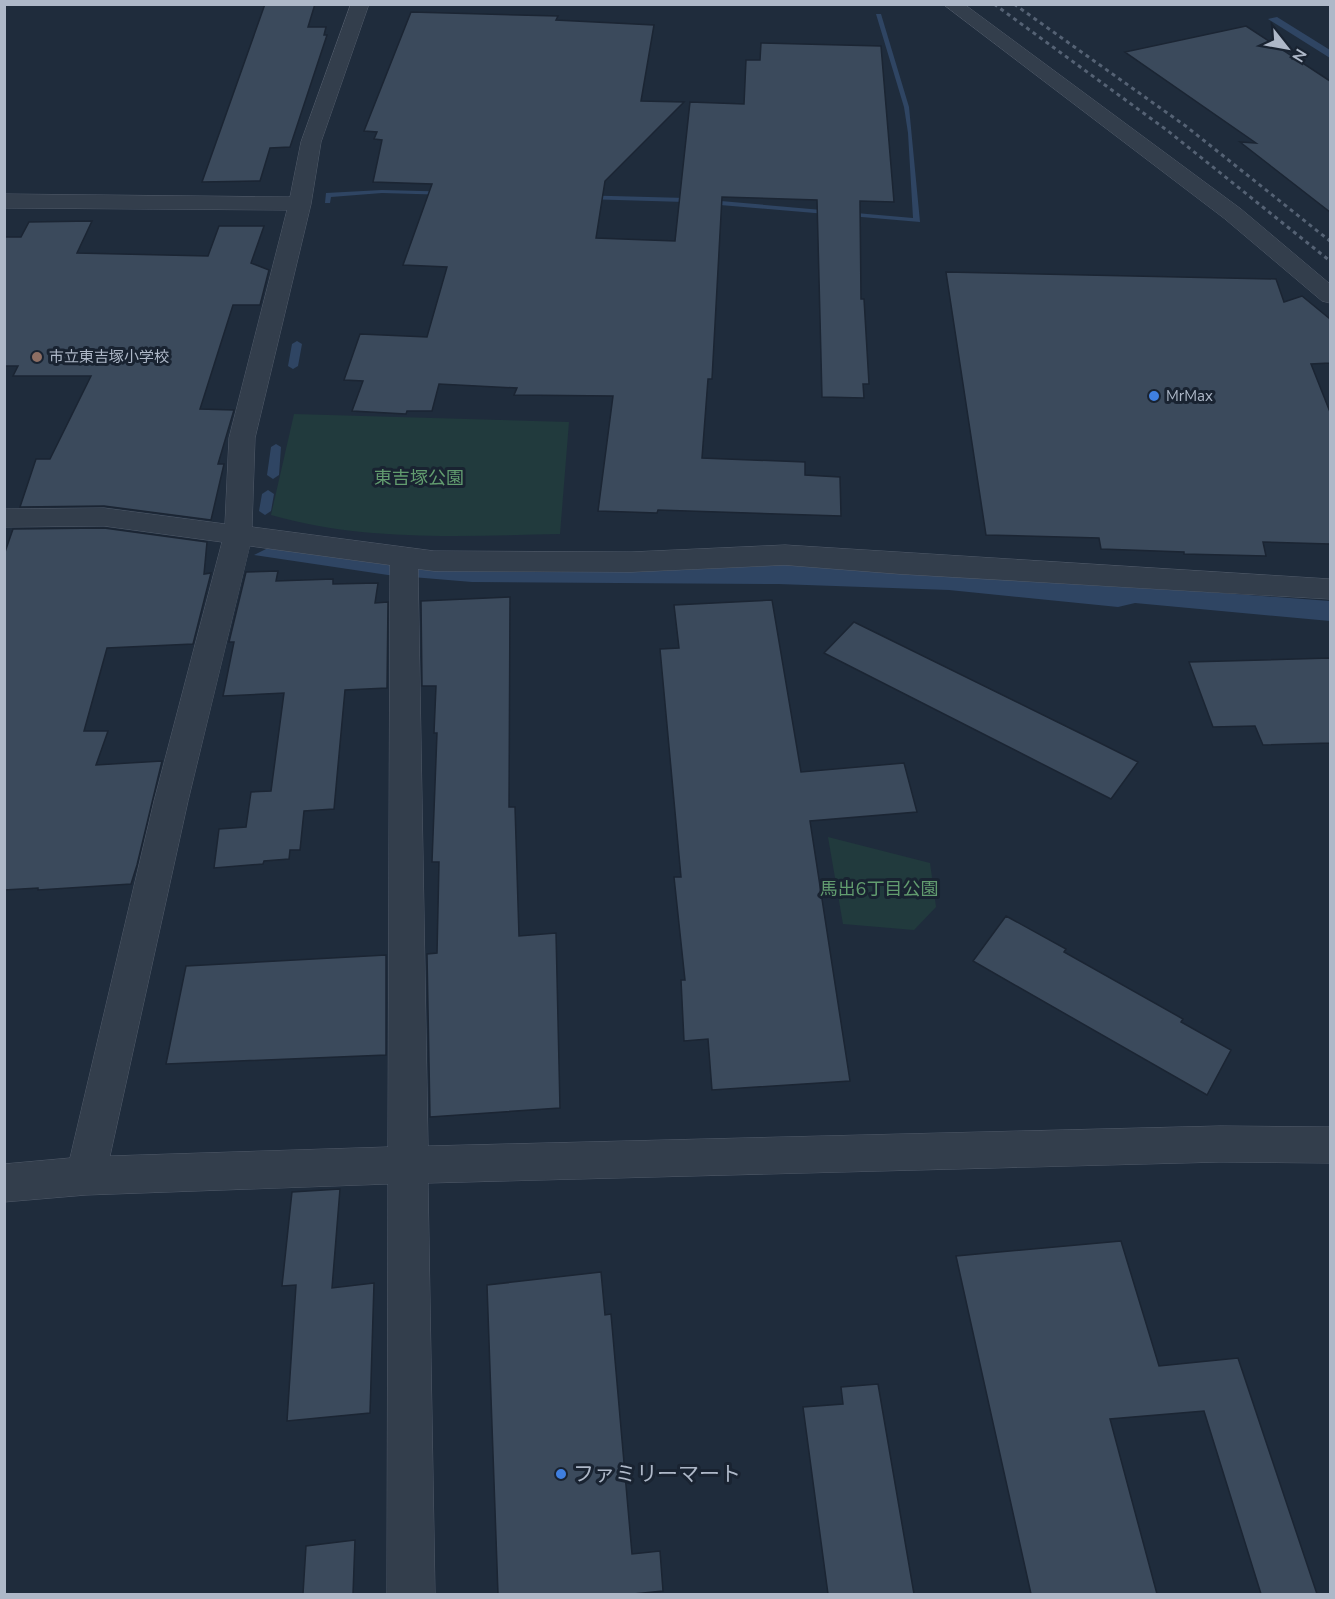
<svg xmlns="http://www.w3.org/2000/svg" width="1335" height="1599" font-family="'Nunito Sans','Noto Sans JP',sans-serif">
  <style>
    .green { fill: #213a3d }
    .water { fill: #2f4563 }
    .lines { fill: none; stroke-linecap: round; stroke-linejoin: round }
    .stream { fill: #2f4563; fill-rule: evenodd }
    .building { fill: #3b4a5c; stroke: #1b2533; stroke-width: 1.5 }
    .street-casing { stroke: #515b6a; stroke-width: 1 }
    .street { fill: #333e4c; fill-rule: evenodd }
    .rail { stroke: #556274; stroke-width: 3; stroke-dasharray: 4 4; stroke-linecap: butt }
    .education-dot { fill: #8d6e63; stroke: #192331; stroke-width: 2 }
    .shop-dot { fill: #3f7fe0; stroke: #192331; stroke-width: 2 }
    .labels { text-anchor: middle; stroke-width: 6; stroke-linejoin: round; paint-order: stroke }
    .far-poi-label { font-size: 15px; fill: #aeb8c8; stroke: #192331; text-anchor: start }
    .park-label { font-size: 18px; fill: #629c6f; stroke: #192331 }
    .near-poi-label { font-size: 21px; fill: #aeb8c8; stroke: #192331; text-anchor: start }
  </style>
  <rect width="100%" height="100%" fill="#1f2c3c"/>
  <path class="green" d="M294,414L569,422L560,534C463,536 365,542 271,515Z
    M828,837L930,863L936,907L914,930L843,924Z"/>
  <path class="water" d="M876,14H881L909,107L920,222L685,202L382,193L331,197L330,203H325L326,193L382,190L686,198L913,218L908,133L904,107Z
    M1277,17L1330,50V58L1268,19Z
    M276,544L386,559L780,560L1330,601V621L1135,603L1118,607L949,590L778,584L472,582L388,575L254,555Z"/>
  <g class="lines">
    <path class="stream" d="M297,341L302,344L298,366L293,369L288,366L292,344Z
      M276,444L281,447L279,475L273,479L267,475L271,447Z
      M268,490L274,494L271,511L265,515L259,511L262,494Z"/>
  </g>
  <path class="building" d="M265,4H315L308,27H326L324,35H327L290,147L270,148L260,181L202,182Z
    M411,12L558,16L556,20L654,25L641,101L684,102L605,181L596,238L675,241L690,102L744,104L746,60H760L761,43L881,46L894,202L860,201L861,299H864L869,384H863L864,398L822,397L817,200L722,197L712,379H708L702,458L805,462V475L840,477L841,516L658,510L657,513L598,511L613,396L514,395L517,388L439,384L432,411H407L406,414L352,411L363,381L344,380L360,334L427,337L447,267L403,265L432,184L373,182L382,140L374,139L377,132L364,131Z
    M1246,26L1330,81V212L1240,142L1256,143L1125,52Z
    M92,221L77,253L208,256L219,226H264L251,263L269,270L260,305H233L200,409L234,410L218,464H224L211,520L104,506L20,507L36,459H50L91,376H13L18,366H4V237H21L29,222Z
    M946,272L1276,279L1284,302L1302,296L1330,319V363L1311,364L1330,412V544L1263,542L1266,556L1184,554V552L1101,549L1099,538L986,535Z
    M104,528L207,542L204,574L211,573L193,644L107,648L84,731H108L96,765L162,761L137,865L131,884L38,890V888L4,890V555L13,529Z
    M278,571L276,581L333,579V584L378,583L375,603L388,602L387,688L345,690L334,809L304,811L300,850H290L289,859L264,861L263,864L214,868L219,829L246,827L251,792L271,791L284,693L223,696L234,642H229L246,572Z
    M510,597L509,807H515L519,936L556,933L560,1108L430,1117L427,954L437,953L439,862H432L437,733H434L436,686H422L421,601Z
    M772,600L801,772L904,763L917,812L810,821L850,1081L712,1090L708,1039L684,1041L681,980H685L674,877H681L660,649L679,648L674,605Z
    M854,622L1098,742L1138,762L1111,799L824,653Z
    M1330,658V743L1263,745L1255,726L1213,727L1189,662Z
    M1006,916L1066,949L1064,952L1183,1019L1181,1022L1231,1050L1207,1095L973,961Z
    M386,955V1055L166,1064L186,966Z
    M340,1189L332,1288L374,1283L370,1413L287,1421L296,1285L282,1286L292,1192Z
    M1121,1241L1159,1366L1238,1358L1317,1594H1261L1204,1411L1110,1419L1157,1594H1031L956,1256Z
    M601,1272L605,1315L611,1314L632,1554L660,1551L663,1591L633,1594H498L487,1285Z
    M878,1384L914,1594H828L803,1407L843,1404L841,1387Z
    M355,1540L353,1594H303L306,1546Z"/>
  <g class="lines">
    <defs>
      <path id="street" d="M351,4H369L321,142L311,204L255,438L252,527L434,551L631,552L785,545L1330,579V599L900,574L785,565L631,572L434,571L418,569L428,1146L1220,1126L1330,1127V1163L1220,1162L428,1183L435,1594H387L388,1184L86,1195L4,1202V1164L70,1158L154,801L222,542L104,526L4,527V509L104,508L225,524L229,438L287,210L4,208V194L290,197L301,142ZM250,546L390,565L388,1147L110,1156L188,801Z
        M943,4H964L1241,209L1330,284V303L1322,301L1225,219Z"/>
    </defs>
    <use href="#street" class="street-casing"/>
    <use href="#street" class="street"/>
    <path class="rail" d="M994,4L1168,131L1330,261
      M1014,4L1187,127L1330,241"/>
  </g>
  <circle class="education-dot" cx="37" cy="357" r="6"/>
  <g class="shop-dot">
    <circle cx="1154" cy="396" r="6"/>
    <circle cx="561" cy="1474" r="6"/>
  </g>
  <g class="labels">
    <g class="far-poi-label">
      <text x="49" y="362">市立東吉塚小学校</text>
      <text x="1166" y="401">MrMax</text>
    </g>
    <g class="park-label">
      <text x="419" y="484">東吉塚公園</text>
      <text x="879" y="895">馬出6丁目公園</text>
    </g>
    <g class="near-poi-label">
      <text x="573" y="1481">ファミリーマート</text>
    </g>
  </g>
  <rect width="1335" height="1599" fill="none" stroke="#aeb8c8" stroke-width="12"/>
  <g transform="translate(1287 48) rotate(121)" stroke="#192331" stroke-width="4.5" paint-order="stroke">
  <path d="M0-4.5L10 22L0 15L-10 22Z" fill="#aeb8c8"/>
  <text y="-9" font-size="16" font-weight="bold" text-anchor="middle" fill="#aeb8c8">N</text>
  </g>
</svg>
